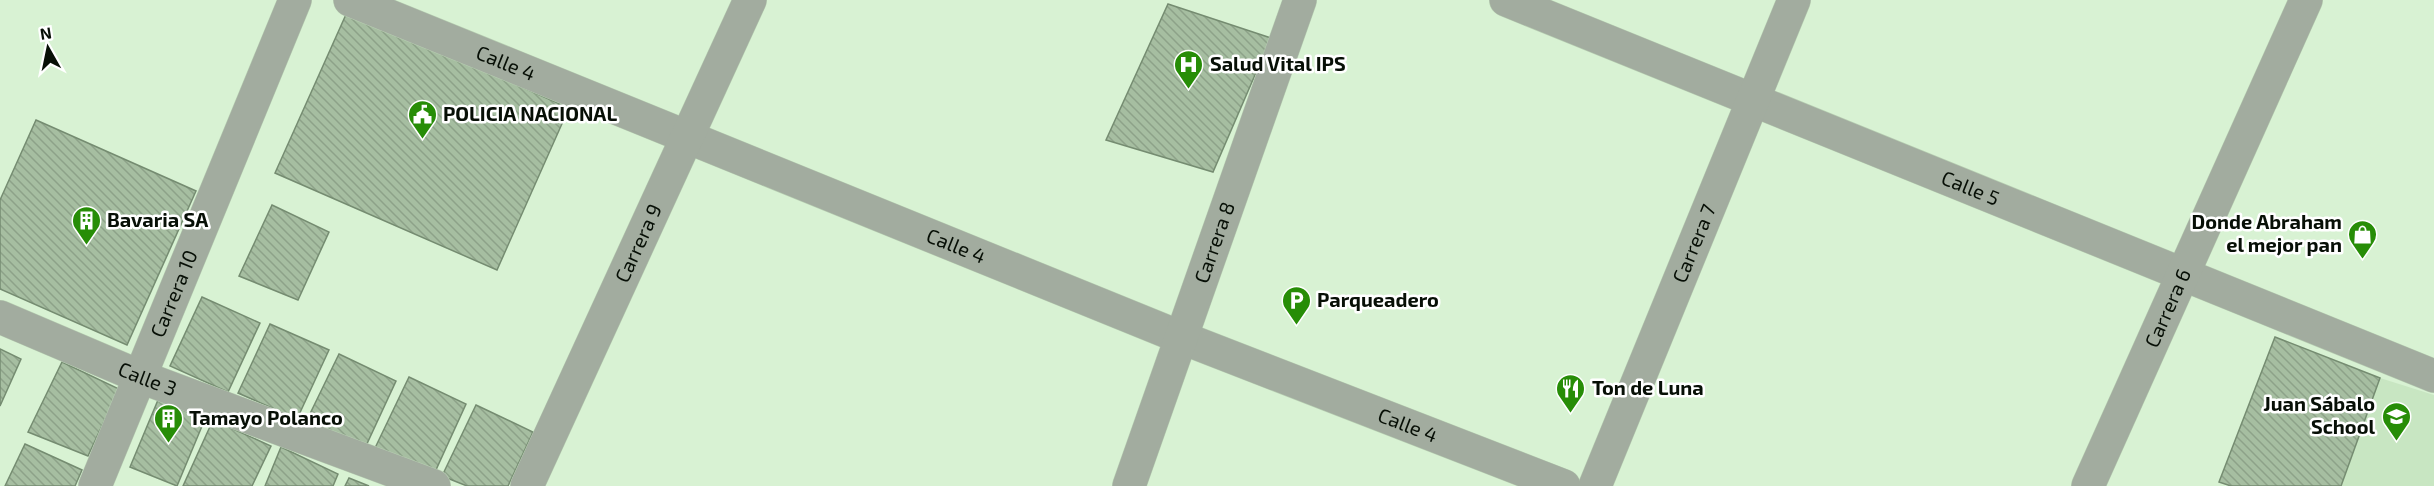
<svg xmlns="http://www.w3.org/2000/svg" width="2434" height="486" font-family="'Exo 2',sans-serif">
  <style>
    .built { fill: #c8e6c2 }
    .building { fill: url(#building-back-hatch); stroke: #758c71; stroke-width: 1.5 }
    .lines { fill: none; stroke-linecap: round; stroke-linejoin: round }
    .minor-casing { stroke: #b7ceb2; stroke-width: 34 }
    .minor { stroke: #a2ac9f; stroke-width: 33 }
    .labels { text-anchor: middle; stroke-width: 5; stroke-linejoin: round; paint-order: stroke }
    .street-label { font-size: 20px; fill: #070f06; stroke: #fff }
    .poi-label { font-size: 20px; font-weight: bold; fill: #070f06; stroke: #fff; text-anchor: start }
  </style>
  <defs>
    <pattern id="building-back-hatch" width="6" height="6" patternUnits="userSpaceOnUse" patternTransform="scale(1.5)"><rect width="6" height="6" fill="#a6bea1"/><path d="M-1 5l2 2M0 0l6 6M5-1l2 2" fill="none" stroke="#8da289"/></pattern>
  </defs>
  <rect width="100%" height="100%" fill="#d8f2d3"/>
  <path class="built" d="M2380,378L2434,395V486H2341Z"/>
  <path class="building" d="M1168,4L1271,38L1213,172L1106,140Z
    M348,10L569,108L497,270L275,173Z
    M36,120L196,191L127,345L0,289V200Z
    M272,205L329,232L298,300L239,276Z
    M202,297L260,323L228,392L170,366Z
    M270,324L329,350L297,419L238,393Z
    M2275,337L2380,378L2341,486H2231L2219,482Z
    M0,349L21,359L0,406Z
    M339,354L396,381L365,448L305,424Z
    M62,362L119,389L88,456L28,432Z
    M409,377L466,404L435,472L375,448Z
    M158,400L205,419L177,486L130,467Z
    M476,405L533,432L508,486H467L442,476Z
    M213,420L271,446L252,486H183Z
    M25,444L82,470L75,486H5Z
    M281,447L338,474L333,486H265Z
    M349,478L369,486H345Z"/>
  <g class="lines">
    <defs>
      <g id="minor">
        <path id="s1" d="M350,0L1180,337L1564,486"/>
        <path id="s2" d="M1506,0L2434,376"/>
        <path id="s3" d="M0,317L141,377L434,486"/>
        <path id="s4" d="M95,486L295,0"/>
        <path id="s5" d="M527,486L750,0"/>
        <path id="s6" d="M1129,486L1300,0"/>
        <path id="s7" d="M1595,486L1794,0"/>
        <path id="s8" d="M2088,486L2306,0"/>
      </g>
    </defs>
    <use href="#minor" class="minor-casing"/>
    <use href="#minor" class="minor"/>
  </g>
  <defs>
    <symbol id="hospital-pin" viewBox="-11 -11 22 30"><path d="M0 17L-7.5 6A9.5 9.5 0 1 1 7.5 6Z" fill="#278d07" stroke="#fff"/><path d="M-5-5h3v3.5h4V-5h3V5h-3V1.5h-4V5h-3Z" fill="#fff"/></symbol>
    <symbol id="civic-pin" viewBox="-11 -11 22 30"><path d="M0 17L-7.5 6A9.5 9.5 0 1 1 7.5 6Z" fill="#278d07" stroke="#fff"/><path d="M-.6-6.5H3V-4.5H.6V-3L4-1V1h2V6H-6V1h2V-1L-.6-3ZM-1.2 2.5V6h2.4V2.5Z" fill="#fff"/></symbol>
    <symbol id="building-pin" viewBox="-11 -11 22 30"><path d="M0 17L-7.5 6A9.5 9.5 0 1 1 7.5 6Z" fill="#278d07" stroke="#fff"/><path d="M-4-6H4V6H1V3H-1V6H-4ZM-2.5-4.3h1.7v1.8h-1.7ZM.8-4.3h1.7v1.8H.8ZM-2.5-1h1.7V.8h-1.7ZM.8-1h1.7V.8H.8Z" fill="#fff"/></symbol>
    <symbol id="shop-pin" viewBox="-11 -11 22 30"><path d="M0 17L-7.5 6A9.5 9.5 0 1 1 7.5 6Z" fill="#278d07" stroke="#fff"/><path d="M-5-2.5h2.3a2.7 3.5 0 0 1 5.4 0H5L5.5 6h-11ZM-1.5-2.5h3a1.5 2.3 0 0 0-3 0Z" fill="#fff"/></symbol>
    <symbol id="parking-pin" viewBox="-11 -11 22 30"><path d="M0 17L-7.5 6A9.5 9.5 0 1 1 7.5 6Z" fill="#278d07" stroke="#fff"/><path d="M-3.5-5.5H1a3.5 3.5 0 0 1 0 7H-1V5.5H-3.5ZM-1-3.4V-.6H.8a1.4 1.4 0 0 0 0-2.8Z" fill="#fff"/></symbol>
    <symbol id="restaurant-pin" viewBox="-11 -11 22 30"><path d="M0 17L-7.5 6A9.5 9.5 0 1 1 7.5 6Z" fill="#278d07" stroke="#fff"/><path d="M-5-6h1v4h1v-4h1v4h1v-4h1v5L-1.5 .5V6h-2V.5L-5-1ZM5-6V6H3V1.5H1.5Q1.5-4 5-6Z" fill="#fff"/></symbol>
    <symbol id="school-pin" viewBox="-11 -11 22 30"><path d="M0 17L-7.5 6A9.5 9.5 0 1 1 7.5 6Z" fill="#278d07" stroke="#fff"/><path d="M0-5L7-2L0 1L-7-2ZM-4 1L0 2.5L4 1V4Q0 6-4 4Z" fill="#fff"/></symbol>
  </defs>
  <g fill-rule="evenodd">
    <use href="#hospital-pin" x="1172" y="48" width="33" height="45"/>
    <use href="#civic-pin" x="406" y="98" width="33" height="45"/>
    <use href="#building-pin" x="70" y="204" width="33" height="45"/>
    <use href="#shop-pin" x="2346" y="218" width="33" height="45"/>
    <use href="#parking-pin" x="1280" y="284" width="33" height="45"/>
    <use href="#restaurant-pin" x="1554" y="372" width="33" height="45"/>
    <use href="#school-pin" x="2380" y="400" width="33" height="45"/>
    <use href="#building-pin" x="152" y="402" width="33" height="45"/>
  </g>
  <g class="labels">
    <g class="street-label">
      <text dy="7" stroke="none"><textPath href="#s1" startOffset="168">Calle 4</textPath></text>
      <text dy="7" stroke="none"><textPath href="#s2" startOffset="501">Calle 5</textPath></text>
      <text dy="7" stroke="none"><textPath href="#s5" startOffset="267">Carrera 9</textPath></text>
      <text dy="7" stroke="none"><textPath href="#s6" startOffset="258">Carrera 8</textPath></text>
      <text dy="7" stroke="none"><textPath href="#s7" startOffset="262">Carrera 7</textPath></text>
      <text dy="7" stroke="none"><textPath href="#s1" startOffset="654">Calle 4</textPath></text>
      <text dy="7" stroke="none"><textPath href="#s4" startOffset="208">Carrera 10</textPath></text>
      <text dy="7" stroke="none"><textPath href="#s8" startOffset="195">Carrera 6</textPath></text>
      <text dy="7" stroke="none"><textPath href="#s3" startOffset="160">Calle 3</textPath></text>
      <text dy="7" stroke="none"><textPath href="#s1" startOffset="1140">Calle 4</textPath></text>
    </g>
    <g class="poi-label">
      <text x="1210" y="71">Salud Vital IPS</text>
      <text x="443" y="121">POLICIA NACIONAL</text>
      <text x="107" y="227">Bavaria SA</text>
      <text x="2342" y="229" text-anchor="end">Donde Abraham<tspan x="2342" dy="23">el mejor pan</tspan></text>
      <text x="1317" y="307">Parqueadero</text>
      <text x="1592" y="395">Ton de Luna</text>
      <text x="2375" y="411" text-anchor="end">Juan Sábalo<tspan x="2375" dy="23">School</tspan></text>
      <text x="189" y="425">Tamayo Polanco</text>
    </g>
  </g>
  <g transform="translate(48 48) rotate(351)" stroke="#ffffff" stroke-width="4.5" paint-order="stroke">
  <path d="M0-4.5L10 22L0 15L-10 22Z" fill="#070f06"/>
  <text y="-9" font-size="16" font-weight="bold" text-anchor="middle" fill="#070f06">N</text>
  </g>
</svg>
